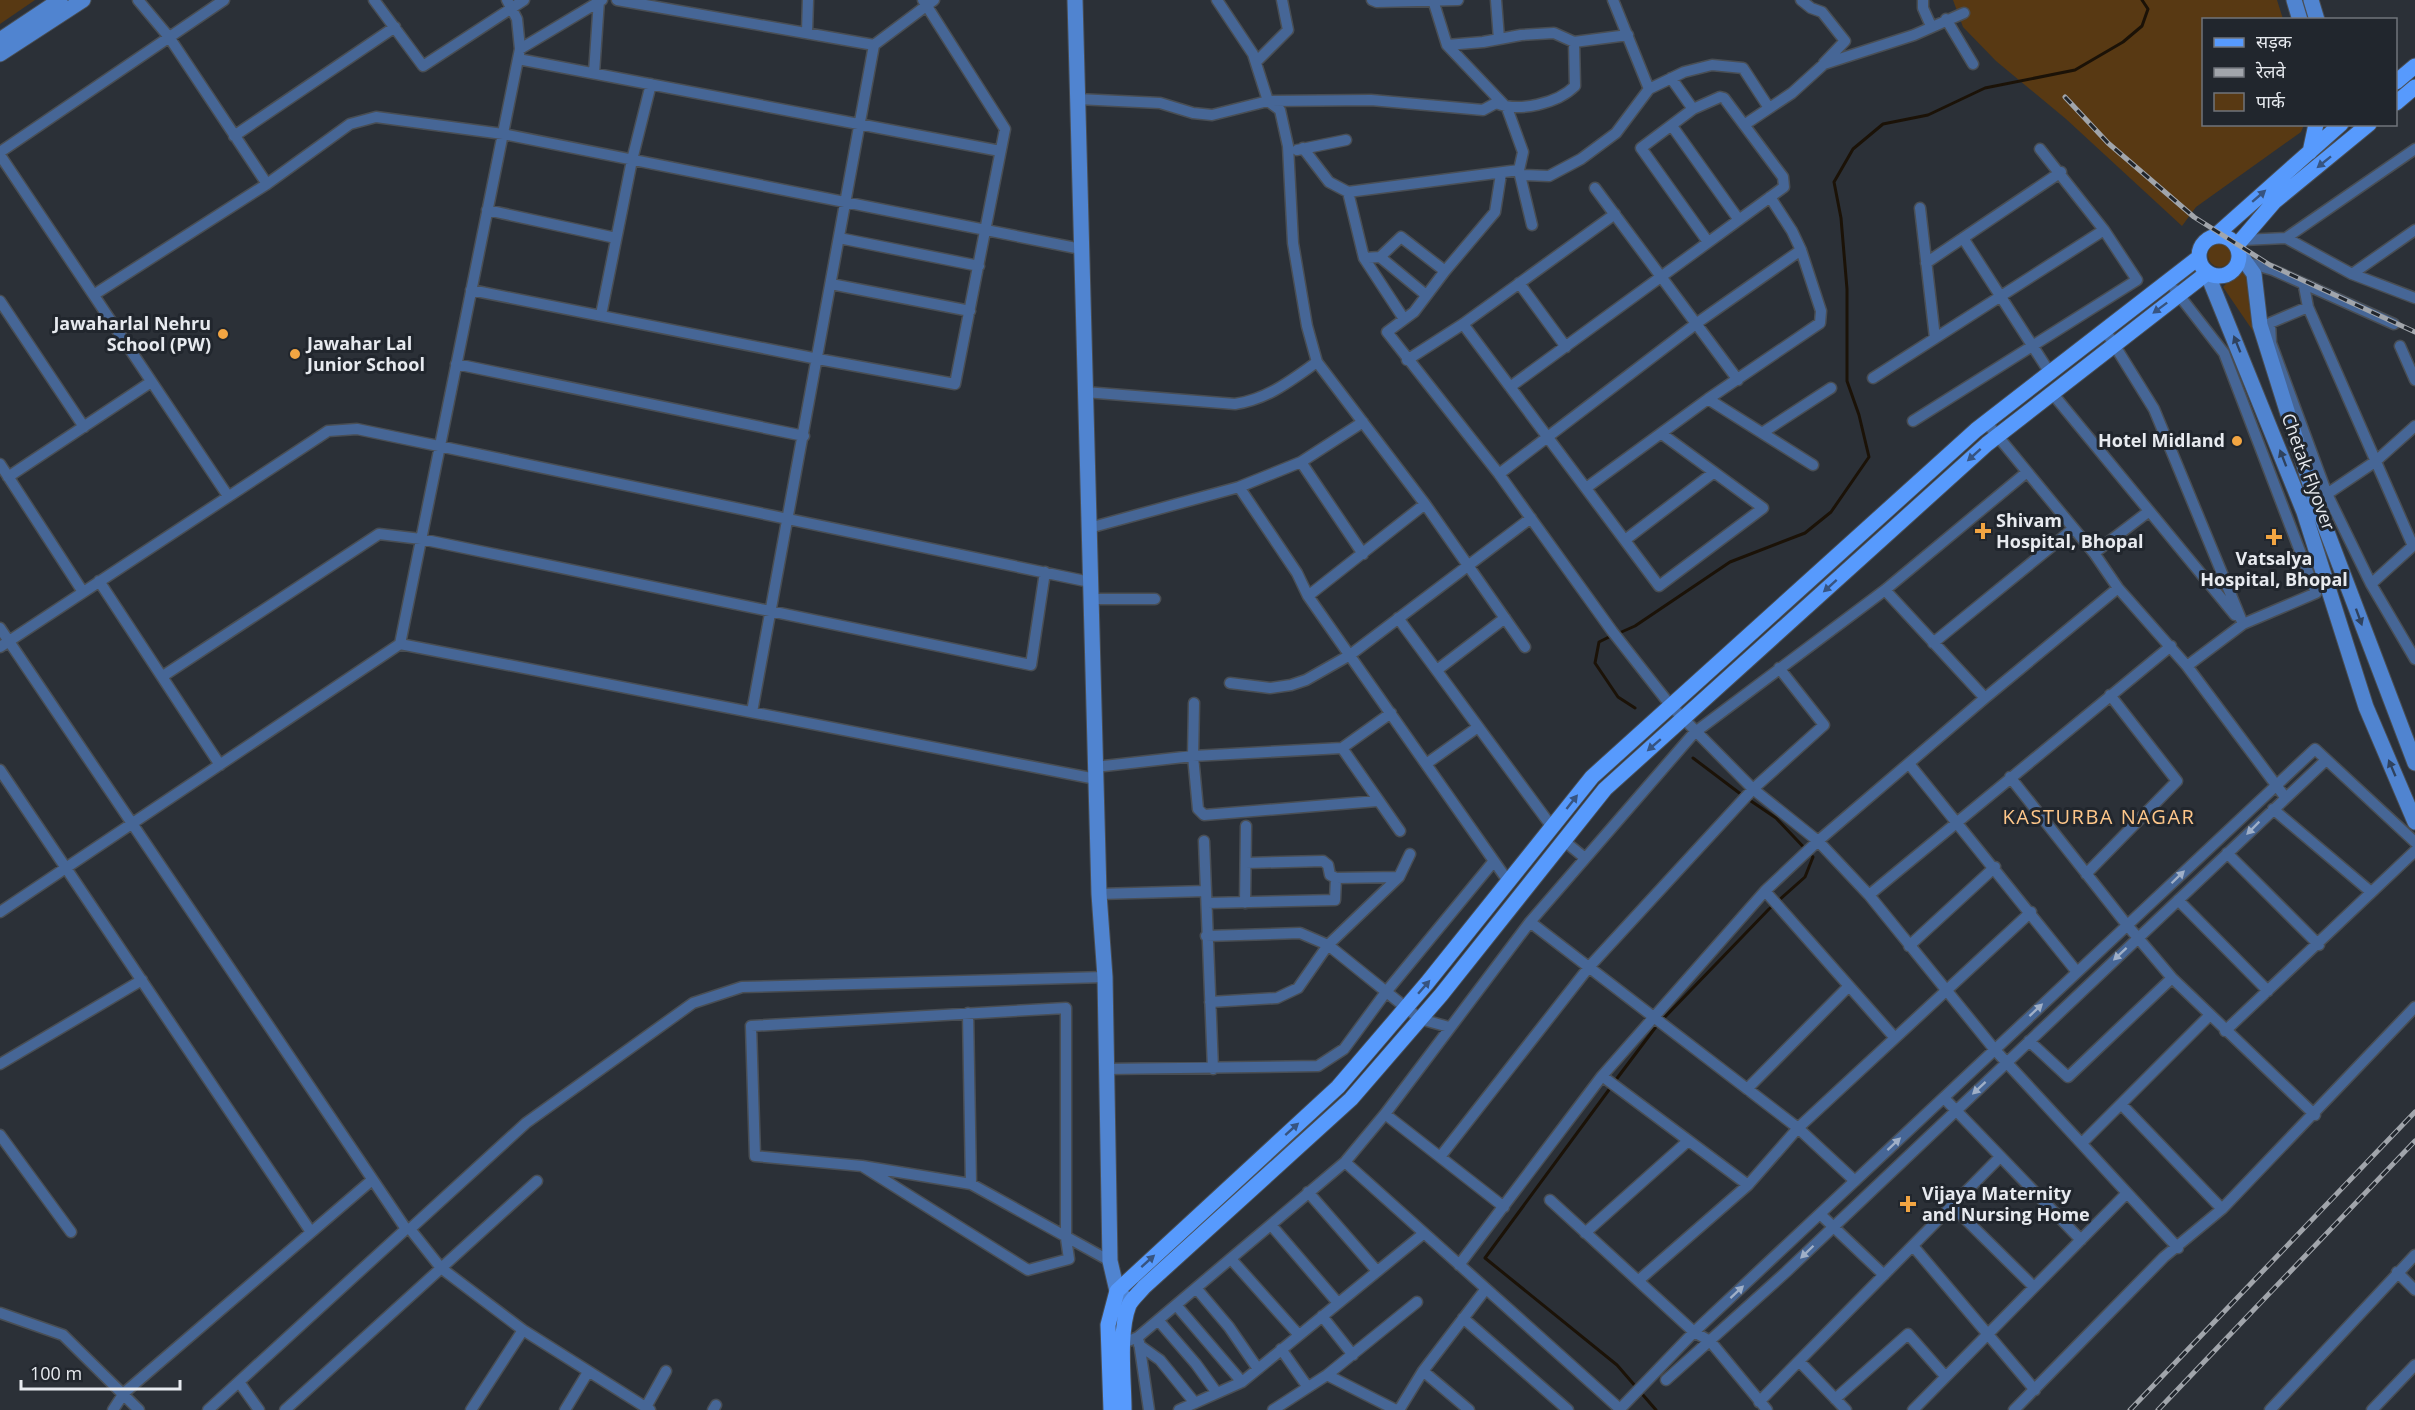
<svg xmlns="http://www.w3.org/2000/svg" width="2415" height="1410" font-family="'Open Sans','Noto Sans Devanagari',sans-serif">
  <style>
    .green { fill: #583913 }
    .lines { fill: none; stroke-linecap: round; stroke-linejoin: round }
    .stream { stroke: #1b1207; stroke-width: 3 }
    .street-casing { stroke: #494e54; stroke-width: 13 }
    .secondary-casing { stroke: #494e54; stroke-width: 17 }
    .primary-casing { stroke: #494e54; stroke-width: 17 }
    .street { stroke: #466696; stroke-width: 10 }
    .secondary { stroke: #5084d0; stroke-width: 15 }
    .primary { stroke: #579afd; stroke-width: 15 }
    .rail-casing { stroke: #a1a5ab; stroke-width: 5 }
    .rail { stroke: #21262d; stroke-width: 3; stroke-dasharray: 9; stroke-linecap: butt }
    .oneway { fill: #375480 }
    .oneway2 { fill: #2f425e }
    .oneway3 { fill: #9fafc7 }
    .poi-dot { fill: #f2a542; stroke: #21262d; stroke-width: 2 }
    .labels { text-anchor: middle; stroke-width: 6; stroke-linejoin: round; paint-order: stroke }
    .poi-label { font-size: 18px; font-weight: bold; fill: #e7eaef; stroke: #21262d; text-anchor: start }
    .street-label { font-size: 18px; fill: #e7eaef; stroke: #21262d }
    .neighbourhood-label { font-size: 20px; letter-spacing: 1.5px; fill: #fec78a; stroke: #21262d }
  </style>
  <rect width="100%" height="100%" fill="#2b3037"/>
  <path class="green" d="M0,0H35L0,24Z
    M1953,0H2277L2283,19L2204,20V124L2304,125L2301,132L2196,207L2182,226L2066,119L1996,61L1963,27Z
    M2208 255a12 12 0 1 1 24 0a12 12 0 1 1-24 0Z
    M2246,272L2254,326L2253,331L2223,287L2234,275Z"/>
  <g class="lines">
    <path class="stream" d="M1617,634L1635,626L1730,562L1805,533L1831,512L1869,457L1859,415L1847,381V289L1841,218L1834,182L1853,149L1883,124L1928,115L1985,88L2075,70L2123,42L2142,26L2148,9L2142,0
      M1611,636L1599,642L1595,663L1618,697L1635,708
      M1693,758L1742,795
      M1662,1020L1769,909L1805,877L1813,857L1776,818L1748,799
      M1615,1081L1658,1024
      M1611,1087L1485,1258L1617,1365L1656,1410"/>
    <defs>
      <path id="street" d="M138,0L169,37L267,184
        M374,0L423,66L524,0
        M617,0L874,45
        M1217,0L1253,54L1268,101L1280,110L1288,146L1293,243L1307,326L1317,362L1425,504L1525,647
        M1372,0L1377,2L1458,0
        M1496,0L1499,39
        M1613,0L1649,89
        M1801,0L1811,8L1822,12L1845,41L1824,63
        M1923,0V8L1931,26
        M1946,19L1973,64
        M807,32L808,0
        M1447,45L1483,42L1521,35L1554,33L1574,42L1628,35
        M520,49L602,0
        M518,59L1000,151
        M1256,62L1288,30L1282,0
        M594,73L599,0
        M1671,78L1693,109
        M1077,99L1160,103L1193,113L1212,115L1268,101L1371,100L1483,110L1496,103C1519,113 1558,103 1575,86L1574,42
        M1744,125L1792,93L1824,64L1914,35L1964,13
        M1672,126L1739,220
        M234,136L395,27
        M1303,148L1329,182L1348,192L1519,170L1523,152L1507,108L1447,45L1433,0
        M1297,150L1346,140
        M0,152L224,0
        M0,155L228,496
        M1519,171L1532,225
        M1501,174L1495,212L1445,271L1414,312L1387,332L1499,474L1612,631L1671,706L1753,789L1818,841L1869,895L1995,1050L2178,1248
        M1522,175L1549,176L1581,159L1616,133L1649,89L1684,72L1712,65L1743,68L1769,108
        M1595,188L1738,380
        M1348,192L1364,258L1404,319
        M1920,208L1935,338
        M487,210L616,238
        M839,238L979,266
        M1963,238L2050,373
        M2286,238L2415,149
        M2243,240L2286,238L2352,274L2415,298
        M1380,257L1426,295
        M1364,258L1380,257L1401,237L1445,271
        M1926,263L2061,172
        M2249,263L2273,270L2394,324
        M2352,274L2415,230
        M1519,283L1566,347
        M831,284L970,311
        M2304,286L2308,307L2413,546
        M471,290L818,359L955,384L1005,129L923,0
        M2175,290L2224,353L2316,593L2243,624L2187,666
        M95,294L267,184L350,124L376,117L503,134L1081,249
        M0,301L84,427
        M2308,307L2270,323L2271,343L2327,494L2371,584L2415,659
        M601,315L632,160L651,84
        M1463,324L1659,586L1763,508L1662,434
        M2105,330L2154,409L2243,624
        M2400,346L2415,380
        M1407,360L1463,324L1615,214
        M456,364L804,436
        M1873,378L2104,230
        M1510,387L1784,187L1783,177L1724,98L1720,97L1693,109L1641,148L1708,242
        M1085,392L1235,404C1268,399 1290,381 1317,362
        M2052,393L2235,615
        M1708,399L1813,465
        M1913,421L2137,280L2104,230L2040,149
        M1986,422L2094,553L2118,588L2187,666L2285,797
        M1762,433L1831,388
        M1301,462L1363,554
        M0,464L83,592
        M1499,474L1697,323L1801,250L1792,231L1770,197
        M8,477L151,382
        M1239,487L1297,573L1308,596L1508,881
        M1586,488L1708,399L1820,323L1821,311L1801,250
        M2327,494L2376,461L2415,426
        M1089,528L1239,487L1301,462L1363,422
        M1625,540L1713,473
        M2094,553L2148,512
        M99,581L220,765
        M2371,584L2415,544
        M1885,590L1985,698
        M1308,596L1425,504
        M1091,599H1155
        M1398,618L1552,827
        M0,628L406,1229H410L526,1123L693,1003L742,987L1105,977
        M1933,643L2073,529
        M400,644L1096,779
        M0,647L328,431L357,429L1090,582
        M1437,670L1505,618
        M163,676L379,534L421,539L1031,665L1045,572
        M1230,683L1270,688L1291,685L1306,680L1350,655L1531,518
        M1194,703L1193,756L1198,809L1204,815L1377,801
        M752,712L874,45L934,0
        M1342,748L1400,831
        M1426,764L1478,727
        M1910,765L2077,972
        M1095,767L1193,756L1342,748L1391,713
        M0,770L311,1232
        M2010,777L2127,925L2172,978L2315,1115
        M2273,809L2371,892
        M1563,840L1585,858
        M1204,841L1213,1069
        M2227,853L2319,945
        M1246,863L1323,861L1328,865L1330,875L1336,878L1399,877
        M2086,874L2177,781L2110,695
        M1765,891L1895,1038
        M1099,894L1206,891
        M1869,895L2171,646
        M2178,900L2268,991
        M1207,903L1335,900L1336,878
        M1245,903L1246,826
        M0,912L400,644L520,49L517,19L507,0
        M1530,922L1798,1128L1855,1181
        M1206,936L1300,933L1328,945L1420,1019L1449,1027
        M1909,946L1995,867
        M1210,1002L1277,998L1298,988L1328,945L1399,877L1410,854
        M968,1013L971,1184
        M2225,1031L2415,851
        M2029,1041L2068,1077L2172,978
        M0,1064L142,980
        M1106,1069L1318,1066L1344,1049L1386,992L1494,861
        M1602,1076L1748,1185
        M1747,1089L1849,986
        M1944,1098L2081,1240
        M2121,1104L2222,1209
        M1385,1114L1504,1207
        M0,1135L71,1232
        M2082,1143L2210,1015
        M1440,1157L1589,967L1753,789L1824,725L1779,668
        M1345,1162L1620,1409
        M862,1166L1028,1270L1069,1259L1066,1238V1008L751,1026L755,1156L862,1166L971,1184L1110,1261
        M1308,1192L1377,1271
        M1550,1200L1694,1332L1710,1341L1767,1410
        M1952,1206L2034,1287
        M1821,1215L1884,1275
        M1271,1225L1338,1303
        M410,1229L441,1268L523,1330L650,1410
        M1585,1233L1688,1141
        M1913,1246L2035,1390
        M1231,1259L1298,1334
        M1459,1265L1602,1076L1765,891L1818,841L1985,698L2118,588
        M2397,1272L2415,1290
        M1639,1280L1748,1185L1798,1128L2031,912
        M1196,1288L1229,1327L1258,1369
        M1176,1305L1242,1382
        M0,1313L63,1335L139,1410
        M1322,1316L1353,1355
        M1463,1318L1568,1410
        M1158,1320L1196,1364L1217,1393
        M1139,1342L1149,1410
        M1119,1345L1138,1337L1345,1162L1385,1114L1530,922L1694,733L1885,590L2027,472
        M1139,1345L1160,1360L1195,1403
        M1281,1349L1307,1386
        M1423,1371L1469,1410
        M1327,1375L1396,1410
        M1666,1380L1786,1272L2326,760
        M239,1382L259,1410
        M1835,1399L1908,1334L1945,1376
        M1759,1402L1799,1361
        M646,1407L666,1371
        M113,1410L124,1393L372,1180
        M208,1410L406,1229
        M285,1410L537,1181
        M471,1410L523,1330
        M565,1410L588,1372
        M713,1410L716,1405
        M1179,1410L1242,1382L1423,1234
        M1273,1410L1327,1375L1417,1302
        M1399,1410L1423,1371L1485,1290
        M1619,1410L1694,1332L2315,749L2415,842
        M1846,1410L1799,1361L2000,1157
        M1913,1410L2127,1193
        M2014,1410L2164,1257L2222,1209L2415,1007
        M2270,1410L2415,1255
        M2372,1410L2415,1365"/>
      <path id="secondary" d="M1075,0L1099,894L1105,977L1110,1261L1117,1291L1130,1303
        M2294,0L2300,20
        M2311,0L2317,20
        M0,40L60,0
        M0,54L83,0
        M2239,253L2254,274L2260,325L2316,503L2415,763
        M2207,273L2304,512L2366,707L2415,822"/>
      <path id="primary" d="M2396,82L2415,66
        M2396,103L2415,87
        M2310,152L2316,124
        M2216,235L2341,124
        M2199 256a20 20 0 1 1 40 0a20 20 0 1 1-40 0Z
        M2237,245L2274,202L2369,124
        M1111,1410L1108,1325L1117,1291L1338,1087L1427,983L1592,777L1976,430L2198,258
        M1124,1410C1124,1380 1118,1333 1129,1305C1132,1299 1139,1293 1144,1287L1351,1099L1441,995L1605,789L1987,444L2207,273"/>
    </defs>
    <use href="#street" class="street-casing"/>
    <use href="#secondary" class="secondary-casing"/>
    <use href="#primary" class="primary-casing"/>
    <use href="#street" class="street"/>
    <use href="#secondary" class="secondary"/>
    <use href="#primary" class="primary"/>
    <defs>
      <path id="rail" d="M2065,97L2108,143L2194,217L2270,265L2415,332
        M2130,1410L2415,1112
        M2158,1410L2415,1141"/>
    </defs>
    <use href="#rail" class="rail-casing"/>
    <use href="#rail" class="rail"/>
  </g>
  <defs><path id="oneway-solid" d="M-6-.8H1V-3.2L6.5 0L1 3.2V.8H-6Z" transform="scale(1.5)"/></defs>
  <g class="oneway">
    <use href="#oneway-solid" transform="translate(2324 162) rotate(141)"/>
    <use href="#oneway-solid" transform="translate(2259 196) rotate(-41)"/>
    <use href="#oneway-solid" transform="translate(2160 308) rotate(143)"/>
    <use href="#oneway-solid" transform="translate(1974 455) rotate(138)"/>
    <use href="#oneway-solid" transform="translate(1830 586) rotate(138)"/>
    <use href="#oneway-solid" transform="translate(1654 745) rotate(139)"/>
    <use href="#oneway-solid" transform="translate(1572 802) rotate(-52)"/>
    <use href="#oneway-solid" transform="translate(1424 987) rotate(-49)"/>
    <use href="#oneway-solid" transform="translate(1292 1129) rotate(-42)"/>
    <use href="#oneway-solid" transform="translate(1148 1261) rotate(-42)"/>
  </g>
  <g class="oneway2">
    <use href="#oneway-solid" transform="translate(2237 344) rotate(-112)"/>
    <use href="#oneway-solid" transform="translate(2283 458) rotate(-111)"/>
    <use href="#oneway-solid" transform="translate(2359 617) rotate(70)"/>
    <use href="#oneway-solid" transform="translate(2392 768) rotate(-113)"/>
  </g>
  <g class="oneway3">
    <use href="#oneway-solid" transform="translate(2253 828) rotate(135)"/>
    <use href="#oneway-solid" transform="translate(2178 877) rotate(-44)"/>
    <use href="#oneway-solid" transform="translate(2120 954) rotate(137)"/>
    <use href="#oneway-solid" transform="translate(2036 1010) rotate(-43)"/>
    <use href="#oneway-solid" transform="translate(1979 1088) rotate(137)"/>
    <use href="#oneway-solid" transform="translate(1894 1144) rotate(-43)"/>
    <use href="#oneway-solid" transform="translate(1807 1252) rotate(136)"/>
    <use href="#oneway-solid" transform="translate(1737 1292) rotate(-43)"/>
  </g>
  <g class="poi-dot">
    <circle cx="223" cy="334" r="6"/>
    <circle cx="295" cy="354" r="6"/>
    <circle cx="2237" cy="441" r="6"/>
    <path d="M1980 522h6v6h6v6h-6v6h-6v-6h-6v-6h6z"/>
    <path d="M2271 528h6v6h6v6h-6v6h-6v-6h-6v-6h6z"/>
    <path d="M1905 1195h6v6h6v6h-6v6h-6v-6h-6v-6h6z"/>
  </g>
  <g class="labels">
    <g class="poi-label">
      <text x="211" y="330" text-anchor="end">Jawaharlal Nehru<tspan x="211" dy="21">School (PW)</tspan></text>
      <text x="307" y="350">Jawahar Lal<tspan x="307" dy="21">Junior School</tspan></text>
      <text x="2225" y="447" text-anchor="end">Hotel Midland</text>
      <text x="1996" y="527">Shivam<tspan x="1996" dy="21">Hospital, Bhopal</tspan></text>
      <text x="2274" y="565" text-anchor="middle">Vatsalya<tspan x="2274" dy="21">Hospital, Bhopal</tspan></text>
      <text x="1922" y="1200">Vijaya Maternity<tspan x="1922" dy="21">and Nursing Home</tspan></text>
    </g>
    <g class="street-label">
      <text transform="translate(2308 472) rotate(70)" y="6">Chetak Flyover</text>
    </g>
    <g class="neighbourhood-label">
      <text x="2099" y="824">KASTURBA NAGAR</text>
    </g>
  </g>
  <rect x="2202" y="18" width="195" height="108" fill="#21262d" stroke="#70747b" stroke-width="1.5"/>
  <rect x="2214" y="38" width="30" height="9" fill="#579afd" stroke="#70747b" stroke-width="1.5"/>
  <text x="2256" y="48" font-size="18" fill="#e7eaef">सड़क</text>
  <rect x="2214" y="68" width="30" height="9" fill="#a1a5ab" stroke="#70747b" stroke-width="1.5"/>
  <text x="2256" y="78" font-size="18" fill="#e7eaef">रेलवे</text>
  <rect x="2214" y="93" width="30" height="18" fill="#583913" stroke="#70747b" stroke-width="1.5"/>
  <text x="2256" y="108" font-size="18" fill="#e7eaef">पार्क</text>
  <path d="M21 1380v9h159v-9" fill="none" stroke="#e7eaef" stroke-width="3"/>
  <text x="30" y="1380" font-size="18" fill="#e7eaef" stroke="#21262d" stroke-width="4.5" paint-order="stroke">100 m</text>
</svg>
